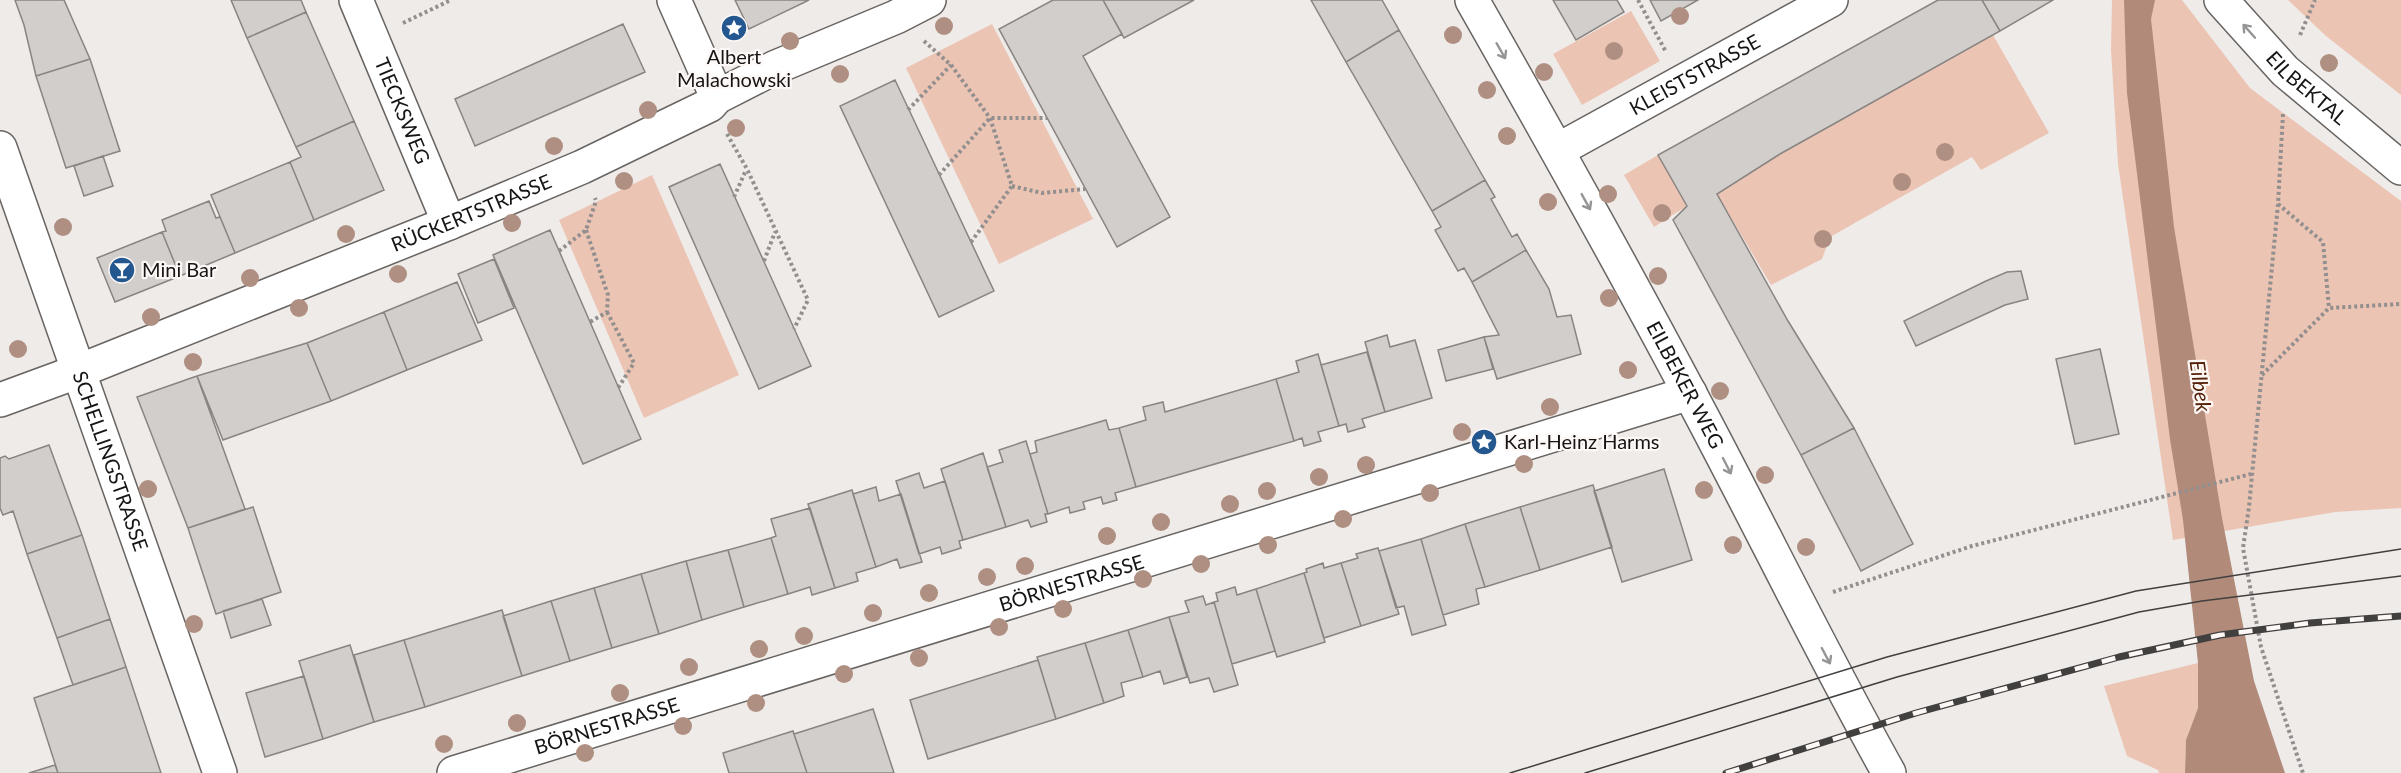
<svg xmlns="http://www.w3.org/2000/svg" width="2401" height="773" font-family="Lato,sans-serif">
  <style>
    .green { fill: #ebc4b4 }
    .water { fill: #b18a7a }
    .building { fill: #d2cecc; stroke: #888482; stroke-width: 1.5 }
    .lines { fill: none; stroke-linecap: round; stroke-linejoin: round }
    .minor-casing { stroke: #686462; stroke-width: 36 }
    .tertiary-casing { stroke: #686462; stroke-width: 36 }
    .path { stroke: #928f8e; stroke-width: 4; stroke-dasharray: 3 3; stroke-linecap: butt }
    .minor { stroke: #fff; stroke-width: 33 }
    .tertiary { stroke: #fff; stroke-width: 33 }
    .tram { stroke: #423f3f; stroke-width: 1.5 }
    .rail-casing { stroke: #423f3f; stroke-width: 7 }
    .rail { stroke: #fdf8f6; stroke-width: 4.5; stroke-dasharray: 14; stroke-linecap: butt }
    .tree { fill: #af8f81 }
    .oneway { stroke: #969595 }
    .labels { text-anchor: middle; stroke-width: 4.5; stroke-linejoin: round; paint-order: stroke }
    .poi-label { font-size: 20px; fill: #161414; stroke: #fdf8f6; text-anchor: start }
    .street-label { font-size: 20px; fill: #161414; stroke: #fdf8f6 }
    .water-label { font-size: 21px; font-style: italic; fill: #552209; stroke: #fdf8f6 }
  </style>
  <rect width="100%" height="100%" fill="#efebe9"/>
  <path class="green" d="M2112,0H2182L2250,88L2401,201V508L2335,512L2173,540L2118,164L2111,50Z
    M2288,0H2401V95L2326,36Z
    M1631,11L1660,61L1582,105L1553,54Z
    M992,24L1093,219L999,264L906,68Z
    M1993,35L2049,133L1981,170L1972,157L1830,237L1822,259L1771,285L1717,194L1780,154Z
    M1658,155L1687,206L1654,227L1624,175Z
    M652,175L739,375L644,418L559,220Z
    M2198,663V708L2186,740L2185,773H2159L2158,770L2127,756L2104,686Z"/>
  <path class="water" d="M2124,0H2155L2151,19L2174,227L2222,518L2254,681L2285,773H2185L2186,740L2198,708V663L2183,520L2170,439L2127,93Z"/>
  <path class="building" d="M15,0H64L90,59L36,76L24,25Z
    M231,0H301L306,12L247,38Z
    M735,0H809L749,29Z
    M1053,0H1103L1122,34L1083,56L1170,217L1117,247L999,29Z
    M1103,0H1194L1124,38Z
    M1311,0H1382L1399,30L1346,62Z
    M1553,0H1617L1624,12L1576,40Z
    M1650,0H1698L1661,21Z
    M1938,0H1982L2000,31L1780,154L1717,194L1788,321L1854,428L1801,455L1673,220L1687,206L1658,155Z
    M1982,0H2053L2000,31Z
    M306,12L354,121L296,147L247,38Z
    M623,24L645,72L475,146L455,99Z
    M1399,30L1485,180L1432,211L1346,62Z
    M90,59L120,151L66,168L36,76Z
    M895,80L994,291L939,317L840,106Z
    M354,121L384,190L314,220L290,162L301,157L296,147Z
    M103,156L113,186L84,196L74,166Z
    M290,162L314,220L235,253L211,195Z
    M720,164L811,366L759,389L669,187Z
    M1485,180L1495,197L1491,199L1512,237L1517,234L1526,250L1472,282L1464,268L1458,271L1435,230L1441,227L1432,211Z
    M209,201L216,218L220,217L235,253L180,276L162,232L166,231L162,220Z
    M550,230L641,439L583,464L493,255Z
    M162,232L180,276L115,302L97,258Z
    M1526,250L1549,289L1557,317L1571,315L1581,354L1497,379L1484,337L1499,335L1472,282Z
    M494,259L514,308L478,323L458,274Z
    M2021,271L2028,299L2005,305L1916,346L1904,321L1986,281L2007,272Z
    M457,282L482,340L407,370L384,312Z
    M384,312L407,370L331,401L307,343Z
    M1387,335L1390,347L1415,340L1432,398L1385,412L1365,342Z
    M1484,337L1493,369L1446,381L1438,350Z
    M307,343L331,401L223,440L197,376Z
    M2100,349L2119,434L2075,444L2056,359Z
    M1367,352L1385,412L1362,419L1365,427L1348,432L1346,424L1339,426L1321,365Z
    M1318,354L1339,426L1318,432L1321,441L1304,446L1302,438L1294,441L1276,379L1299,372L1296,361Z
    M197,376L245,509L188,528L137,397Z
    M1276,379L1294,441L1136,487L1119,428L1146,420L1143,407L1163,402L1165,412Z
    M1106,420L1109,430L1119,428L1136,487L1115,493L1117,500L1103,504L1101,497L1083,502L1085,509L1070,513L1069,507L1048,514L1030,454L1037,452L1035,441Z
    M1854,428L1913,544L1861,571L1801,455Z
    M1026,441L1048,514H1045L1047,522L1031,527L1028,520L1006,527L987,467L1003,462L999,450Z
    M49,445L82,535L27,554L13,511L3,515L0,508V458L5,456L9,459Z
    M983,453L1006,527L963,540L941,469Z
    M1664,469L1692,560L1622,582L1594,491Z
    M919,473L924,488L945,481L963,540L959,541L961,548L942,554L940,547L919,554L896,481Z
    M1593,485L1612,547L1540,570L1520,507Z
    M876,487L879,501L901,494L922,562L900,568L897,559L876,567L853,494Z
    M852,490L876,567L856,573L858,581L835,588L808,504Z
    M253,507L281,592L216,614L188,528Z
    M1520,507L1540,570L1485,587L1465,524Z
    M810,508L835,588L812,595L810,587L788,594L771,538L776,536L771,519Z
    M1465,524L1485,587L1476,589L1479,604L1443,615L1421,539Z
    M82,535L110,619L57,638L27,554Z
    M771,538L788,594L744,607L728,550Z
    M1421,539L1446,625L1412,635L1404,606L1396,608L1379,551Z
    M1378,548L1399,614L1361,626L1341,563L1358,558L1356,554Z
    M728,550L744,607L702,620L686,561Z
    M686,561L702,620L659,634L641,574Z
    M1323,563L1324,568L1341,563L1361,626L1324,638L1304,573L1307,572L1306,569Z
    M1304,573L1325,642L1277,657L1256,589Z
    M641,574L659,634L612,648L594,588Z
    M1235,587L1237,595L1256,589L1275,651L1232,664L1214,602L1218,601L1216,593Z
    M594,588L612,648L570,661L551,601Z
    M1203,596L1206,605L1214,602L1238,685L1214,692L1209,678L1190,683L1169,617L1189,612L1185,601Z
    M262,599L271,625L231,638L223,611Z
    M551,601L570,661L522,676L503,616Z
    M502,610L522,676L425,707L404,640Z
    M1169,617L1187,677L1164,684L1160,671L1143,677L1128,630Z
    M110,619L126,667L73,685L57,638Z
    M1128,630L1143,677L1121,683L1124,696L1104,703L1085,643Z
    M404,640L425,707L374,722L354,655Z
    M1085,643L1104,703L1056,719L1037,657Z
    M350,645L374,722L323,739L299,661Z
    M1038,660L1056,719L928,759L910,700Z
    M126,667L161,773H58L34,698Z
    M304,676L323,739L265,757L246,693Z
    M873,709L894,773H807L794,734Z
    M793,731L807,773H729L723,753Z
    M55,765L58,773H29Z"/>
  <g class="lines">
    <defs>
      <g id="minor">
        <path id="s1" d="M356,0L449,223"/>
        <path d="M674,0L717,97"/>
        <path id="s2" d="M0,148L220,773"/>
        <path id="s3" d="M1558,150L1831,0"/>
        <path id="s4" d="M0,400L79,371L449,223L582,167L710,105L717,97L776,67L896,17L929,0"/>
        <path id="s5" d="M454,773L1690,393"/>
      </g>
      <g id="tertiary">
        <path id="s6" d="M1472,0C1546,130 1619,260 1689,392C1757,519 1819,648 1889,773"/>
        <path id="s7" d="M2221,0L2285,71L2401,168"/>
      </g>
    </defs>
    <use href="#minor" class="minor-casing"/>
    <use href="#tertiary" class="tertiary-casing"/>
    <path class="path" d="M1638,0L1666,52
      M403,23L451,0
      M2300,35L2315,0
      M924,41L951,65L990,118L1012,186L971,242
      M908,110L951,65
      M2283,114L2278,204L2249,507L2243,548L2261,647L2303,773
      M727,134L747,169L808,300L794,329
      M939,175L990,118H1047
      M1012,186L1042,193L1085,189
      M734,197L746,170
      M2278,204L2323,242L2329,308
      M586,230L608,295L607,312L590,322
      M559,251L586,230L596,201L595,198
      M764,261L775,232
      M607,312L634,363L618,388
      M2262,375L2329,308L2401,304
      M1833,592L1972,546L2251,474"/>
    <use href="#minor" class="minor"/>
    <use href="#tertiary" class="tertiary"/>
    <path class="tram" d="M1510,773L1887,657L2136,591L2401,549
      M1585,773L1897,677L2139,612L2202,601L2401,576"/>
    <defs>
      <path id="rail" d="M1726,773L1916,713L2119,657L2220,635L2310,623L2401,616"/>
    </defs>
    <use href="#rail" class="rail-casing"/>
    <use href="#rail" class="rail"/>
  </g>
  <g class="tree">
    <circle cx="1680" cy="16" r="9"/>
    <circle cx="944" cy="26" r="9"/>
    <circle cx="1453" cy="35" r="9"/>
    <circle cx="790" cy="41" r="9"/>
    <circle cx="1614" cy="51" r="9"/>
    <circle cx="2329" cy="63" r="9"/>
    <circle cx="1544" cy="72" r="9"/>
    <circle cx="840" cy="74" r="9"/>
    <circle cx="1487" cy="90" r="9"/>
    <circle cx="648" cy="110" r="9"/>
    <circle cx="736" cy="128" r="9"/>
    <circle cx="1507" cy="136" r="9"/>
    <circle cx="554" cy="146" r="9"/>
    <circle cx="1945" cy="152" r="9"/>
    <circle cx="624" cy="181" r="9"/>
    <circle cx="1902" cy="182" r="9"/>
    <circle cx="1608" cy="194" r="9"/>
    <circle cx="1548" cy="202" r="9"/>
    <circle cx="1662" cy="213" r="9"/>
    <circle cx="512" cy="223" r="9"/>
    <circle cx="63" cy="227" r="9"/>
    <circle cx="346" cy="234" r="9"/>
    <circle cx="1823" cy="239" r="9"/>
    <circle cx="398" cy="274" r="9"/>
    <circle cx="1658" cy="276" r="9"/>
    <circle cx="250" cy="278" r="9"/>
    <circle cx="1609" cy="298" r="9"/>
    <circle cx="299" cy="308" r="9"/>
    <circle cx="151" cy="317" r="9"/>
    <circle cx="18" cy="349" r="9"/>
    <circle cx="193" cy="362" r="9"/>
    <circle cx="1628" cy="370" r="9"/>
    <circle cx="1720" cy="391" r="9"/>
    <circle cx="1550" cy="407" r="9"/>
    <circle cx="1462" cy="432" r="9"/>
    <circle cx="1524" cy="464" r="9"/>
    <circle cx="1366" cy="465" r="9"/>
    <circle cx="1765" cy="475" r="9"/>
    <circle cx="1319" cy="477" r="9"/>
    <circle cx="148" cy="489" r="9"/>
    <circle cx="1704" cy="490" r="9"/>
    <circle cx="1267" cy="491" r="9"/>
    <circle cx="1430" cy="493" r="9"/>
    <circle cx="1230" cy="504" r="9"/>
    <circle cx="1343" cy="519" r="9"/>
    <circle cx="1161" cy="522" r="9"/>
    <circle cx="1107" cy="536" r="9"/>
    <circle cx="1268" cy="545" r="9"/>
    <circle cx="1733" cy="545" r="9"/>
    <circle cx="1806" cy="547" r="9"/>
    <circle cx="1201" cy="564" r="9"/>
    <circle cx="1025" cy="566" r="9"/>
    <circle cx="987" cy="577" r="9"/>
    <circle cx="1143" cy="579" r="9"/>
    <circle cx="929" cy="593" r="9"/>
    <circle cx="1063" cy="609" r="9"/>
    <circle cx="873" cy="613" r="9"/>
    <circle cx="194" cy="624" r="9"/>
    <circle cx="999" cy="627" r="9"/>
    <circle cx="804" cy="636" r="9"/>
    <circle cx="759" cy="649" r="9"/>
    <circle cx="919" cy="658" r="9"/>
    <circle cx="689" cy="667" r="9"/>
    <circle cx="844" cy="674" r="9"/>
    <circle cx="620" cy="693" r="9"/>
    <circle cx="756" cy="703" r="9"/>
    <circle cx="517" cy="723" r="9"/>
    <circle cx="683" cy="726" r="9"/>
    <circle cx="444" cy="744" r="9"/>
    <circle cx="585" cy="753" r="9"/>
  </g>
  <defs><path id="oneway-shaft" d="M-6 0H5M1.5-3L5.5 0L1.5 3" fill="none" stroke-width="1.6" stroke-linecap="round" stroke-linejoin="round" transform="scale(1.5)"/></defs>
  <g class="oneway">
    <use href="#oneway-shaft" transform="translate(2249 31) rotate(-132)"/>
    <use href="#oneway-shaft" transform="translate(1501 51) rotate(60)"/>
    <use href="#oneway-shaft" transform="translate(1586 202) rotate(61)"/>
    <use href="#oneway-shaft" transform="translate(1727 466) rotate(63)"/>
    <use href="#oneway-shaft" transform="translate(1826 656) rotate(62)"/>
  </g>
  <defs>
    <symbol id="sight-disc" viewBox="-11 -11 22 22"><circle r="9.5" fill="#24578f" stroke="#fdf8f6"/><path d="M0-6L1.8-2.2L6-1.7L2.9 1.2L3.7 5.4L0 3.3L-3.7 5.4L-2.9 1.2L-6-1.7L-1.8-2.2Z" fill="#fff"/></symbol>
    <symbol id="bar-disc" viewBox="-11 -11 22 22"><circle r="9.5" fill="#24578f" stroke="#fdf8f6"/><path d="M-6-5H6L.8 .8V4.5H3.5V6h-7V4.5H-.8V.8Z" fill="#fff"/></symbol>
  </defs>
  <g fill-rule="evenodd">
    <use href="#sight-disc" x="719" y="13" width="30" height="30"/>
    <use href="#bar-disc" x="107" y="255" width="30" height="30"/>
    <use href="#sight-disc" x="1469" y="427" width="30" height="30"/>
  </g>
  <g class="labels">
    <g class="poi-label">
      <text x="734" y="64" text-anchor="middle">Albert<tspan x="734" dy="23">Malachowski</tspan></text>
      <text x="142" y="277">Mini Bar</text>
      <text x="1504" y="449">Karl-Heinz Harms</text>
    </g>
    <g class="street-label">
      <text dy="7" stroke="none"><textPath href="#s3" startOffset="156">KLEISTSTRASSE</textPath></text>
      <text dy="7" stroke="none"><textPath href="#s7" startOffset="123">EILBEKTAL</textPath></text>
      <text dy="7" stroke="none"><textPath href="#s1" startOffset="120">TIECKSWEG</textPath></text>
      <text dy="7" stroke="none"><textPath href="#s4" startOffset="507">RÜCKERTSTRASSE</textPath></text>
      <text dy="7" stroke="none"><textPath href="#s6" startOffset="440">EILBEKER WEG</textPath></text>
      <text dy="7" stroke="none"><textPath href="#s2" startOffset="332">SCHELLINGSTRASSE</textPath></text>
      <text dy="7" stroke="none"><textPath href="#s5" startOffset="646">BÖRNESTRASSE</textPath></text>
      <text dy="7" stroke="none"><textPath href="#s5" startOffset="160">BÖRNESTRASSE</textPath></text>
    </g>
    <g class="water-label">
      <text transform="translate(2200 386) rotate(82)" y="7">Eilbek</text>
    </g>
  </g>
</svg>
